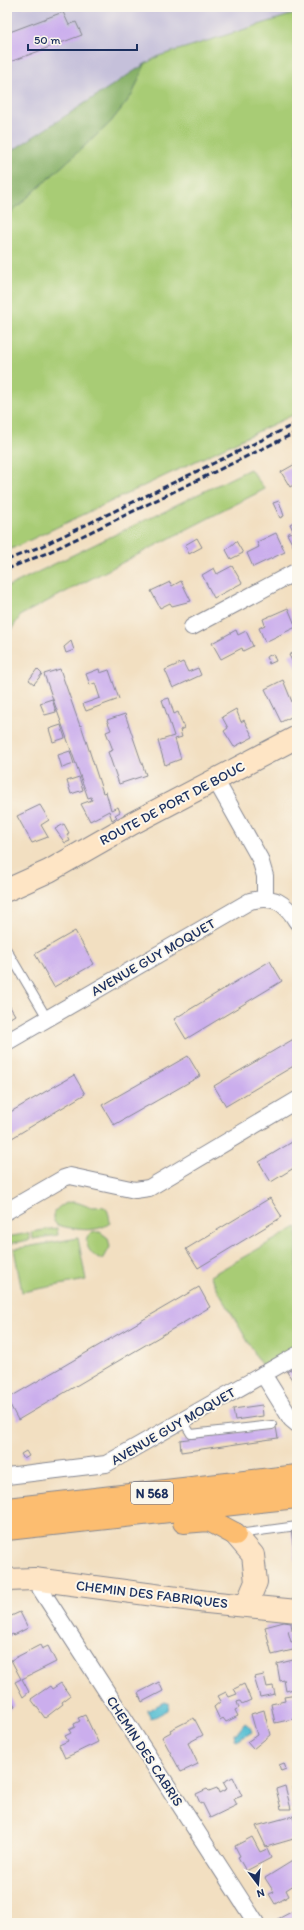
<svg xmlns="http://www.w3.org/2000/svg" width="304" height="1930" font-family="Itim,sans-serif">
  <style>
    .industrial { fill: #c5c0da }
    .green { fill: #a8cc75; stroke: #627e6a }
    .forest { fill: #86b066; stroke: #507062 }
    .water { fill: #56bfd3; stroke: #387798 }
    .building { fill: #cbaeed }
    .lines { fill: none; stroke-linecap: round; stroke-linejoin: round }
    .lane-casing { stroke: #868790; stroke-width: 10 }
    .street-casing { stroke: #868790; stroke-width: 18 }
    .secondary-casing { stroke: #868790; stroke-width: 24 }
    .highway-casing { stroke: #868790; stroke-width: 24 }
    .lane { stroke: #fff; stroke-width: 8 }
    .street { stroke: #fff; stroke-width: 16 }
    .secondary { stroke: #fee5c5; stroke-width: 22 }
    .highway { stroke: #fcbd6f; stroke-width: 22 }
    .rail { stroke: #1b2f5e; stroke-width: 3; stroke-dasharray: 6 3; stroke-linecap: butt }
    .labels { text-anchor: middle; stroke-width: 4; stroke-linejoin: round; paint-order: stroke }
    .shield { fill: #fbf7ec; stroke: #5e6b89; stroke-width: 1 }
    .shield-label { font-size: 13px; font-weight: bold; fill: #1b2f5e }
    .street-label { font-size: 14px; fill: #1b2f5e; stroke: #fbf7ec }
  </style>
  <rect width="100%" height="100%" fill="#fbf7ec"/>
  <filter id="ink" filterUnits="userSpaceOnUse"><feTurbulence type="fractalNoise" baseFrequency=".025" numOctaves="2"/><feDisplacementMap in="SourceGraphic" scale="8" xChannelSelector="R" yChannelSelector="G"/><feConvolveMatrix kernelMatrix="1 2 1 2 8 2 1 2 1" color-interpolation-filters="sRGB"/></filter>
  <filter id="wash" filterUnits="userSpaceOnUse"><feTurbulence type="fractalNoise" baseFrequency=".012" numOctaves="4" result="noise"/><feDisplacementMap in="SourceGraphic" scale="16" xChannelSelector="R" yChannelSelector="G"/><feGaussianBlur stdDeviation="0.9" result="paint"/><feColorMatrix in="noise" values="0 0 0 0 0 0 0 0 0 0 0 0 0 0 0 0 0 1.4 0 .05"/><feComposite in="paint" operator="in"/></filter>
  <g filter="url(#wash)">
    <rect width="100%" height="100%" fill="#f2dfc1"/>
    <path class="industrial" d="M7,7H297V13L159,56L7,154Z"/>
    <path class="green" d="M297,13V413L7,551V216L110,123L132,95L145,64L159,56Z
      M250,469L265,489L21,615L7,636V587Z
      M71,1202C78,1202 81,1204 87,1206C99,1210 108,1198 110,1223C95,1234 73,1229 57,1225C46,1214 60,1204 71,1202Z
      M297,1227V1348L263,1368L210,1276Z
      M57,1228L58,1235L33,1239L31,1232Z
      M100,1232L108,1238L110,1247L104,1258L99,1259C86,1252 78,1231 100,1232Z
      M29,1233L30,1240L7,1244V1237Z
      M78,1238L86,1280L22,1292L14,1249Z"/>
    <path class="forest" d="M145,64L132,95L110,123L7,216V154Z"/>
    <path class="water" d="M164,1702L169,1704L168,1710L151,1719L147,1711Z
      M245,1723L250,1727L252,1732L237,1741L235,1739L234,1733H237Z"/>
    <g id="blocks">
      <path class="building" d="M63,12L69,25L76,22L82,35L7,63V33Z
        M297,463V483L290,487L281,472Z
        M279,501L284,516L280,518L273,503Z
        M297,520V539L290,524Z
        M291,532L297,544V553L287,534Z
        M276,533L285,552L253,567L247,553L259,547L257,542Z
        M197,538L202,547L189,554L185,545Z
        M236,541L243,553L231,559L226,550Z
        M232,566L242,583L214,598L202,575L214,568L217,574Z
        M181,581L191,601L172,606L170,603L160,608L151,591L170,582L172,586Z
        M288,608L296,627L265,642L259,628L265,625L263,619Z
        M236,630L238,635L246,631L253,646L243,651L242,648L221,659L212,643Z
        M71,641L74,650L66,653L64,647Z
        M297,651V670L289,655Z
        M273,654L276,661L269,664L266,657Z
        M183,662L188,672L198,668L201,675L173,688L165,670Z
        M37,669L42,674L34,684L29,680Z
        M60,669L80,726L81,725L103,793L106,792L111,810L118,807L120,812L115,815L117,817L112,820L109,811L90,821L81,804L92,800L91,797L88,798L44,674Z
        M99,669L100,673L109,670L119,699L86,711L83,704L100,698L95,683L90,685L86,674Z
        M283,680L297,714L281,722L265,689Z
        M169,698L174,714L178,712L184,728L180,730L182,737L175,739L181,759L165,765L158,741L174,736L162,700Z
        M52,699L56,712L45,715L40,703Z
        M236,709L241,722L244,720L253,737L234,747L224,731L228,728L222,717Z
        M125,714L146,775L119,784L108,752L113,750L106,732L111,730L107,720Z
        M61,725L65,738L53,742L49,729Z
        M70,751L74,764L62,768L58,755Z
        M79,777L83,790L71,794L67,781Z
        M40,805L49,820L41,825L48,837L32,843L17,816Z
        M64,824L69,833L67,834L70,841L65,843L55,829Z
        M75,931L94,964L54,987L35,954Z
        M270,961L282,981L186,1039L174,1019Z
        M7,1002L15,1015L7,1020Z
        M297,1037V1064L226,1106L214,1086Z
        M188,1056L200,1076L114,1125L102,1105Z
        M74,1075L85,1094L7,1141V1114Z
        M297,1139V1166L271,1182L259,1162Z
        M270,1198L282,1217L198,1268L186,1249Z
        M199,1287L210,1307L18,1420L7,1399Z
        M297,1366V1387L287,1372Z
        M262,1405L263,1416L235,1420L233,1409Z
        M276,1427L278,1438L181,1452L180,1440Z
        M26,1451L29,1456L24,1459L21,1454Z
        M297,1528V1565H296L291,1529Z
        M20,1612L28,1628L14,1635L13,1634L7,1637V1618Z
        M284,1622L291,1623L292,1630L288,1631L291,1642L295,1641L297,1649L272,1655L265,1627Z
        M40,1645L42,1649L48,1646L56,1662L22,1679L29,1692L23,1697L15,1682L21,1679L11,1660Z
        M297,1659V1688L286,1691L284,1680L280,1681L277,1664Z
        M264,1675L267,1687L273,1686L275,1694L260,1697L254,1677Z
        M159,1682L163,1691L142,1702L138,1693Z
        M61,1683L70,1696L62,1702L63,1704L45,1718L31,1699L50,1686L52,1689Z
        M244,1684L251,1700L242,1704L240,1701L237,1702L239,1708L235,1710L238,1716L226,1722L223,1718L220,1720L214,1707L221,1701L218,1696L226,1692L229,1697L237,1694L234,1689Z
        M7,1691L15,1706L7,1711Z
        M297,1695V1718L275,1723L271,1704L285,1701L284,1697Z
        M264,1710L270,1735L253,1749L247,1742L257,1735L251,1714Z
        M85,1715L98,1742L65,1758L59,1745L68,1741L65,1736L71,1733L69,1730L75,1727L74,1724L80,1721L78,1718Z
        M194,1718L203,1735L188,1743L198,1764L181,1772L162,1737L171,1732L170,1730Z
        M284,1763L286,1769L281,1771L279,1765Z
        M233,1777L242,1796L234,1799L237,1805L210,1818L202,1802L200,1803L196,1794L207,1789L209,1791L217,1788L219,1793L227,1789L223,1782Z
        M285,1786L291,1809H281L276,1789Z
        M297,1786V1799H296L293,1787Z
        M293,1816L295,1823H297V1838L266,1847L256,1826Z
        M252,1837L260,1852L267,1849L271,1858L246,1871L238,1857L240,1856L235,1846Z
        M294,1860L297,1866V1883L286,1890L289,1896L275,1904L269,1894L274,1892L265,1878Z
        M297,1909V1923H278L276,1920Z"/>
    </g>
  </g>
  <g filter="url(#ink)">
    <use href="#blocks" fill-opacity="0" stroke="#868790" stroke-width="1"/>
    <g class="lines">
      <defs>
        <path id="lane" d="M7,950L47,1018
          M183,1421L191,1434L272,1425
          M238,1534L297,1526"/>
        <path id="street" d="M192,627L297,571
          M215,779L260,859L265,876V898
          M7,1042L250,901C274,895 285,902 297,922
          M7,1211L64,1178L70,1176L135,1190L149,1188L297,1100
          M263,1374L291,1419L297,1424
          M7,1476L106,1464L297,1355
          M34,1579L256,1923"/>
        <path id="secondary" d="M7,890L49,871L133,823L297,737
          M235,1534L253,1555L256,1582L246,1606
          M7,1580L34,1579L207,1602L297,1611"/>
        <path id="highway" d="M7,1509L297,1476
          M184,1522L209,1520L235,1534
          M7,1529L297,1497"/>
      </defs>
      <use href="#lane" class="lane-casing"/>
      <use href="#street" class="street-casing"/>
      <use href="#secondary" class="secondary-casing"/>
      <use href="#highway" class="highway-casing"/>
      <use href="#lane" class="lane"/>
      <use href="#street" class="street"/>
      <use href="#secondary" class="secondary"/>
      <use href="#highway" class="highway"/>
      <path class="rail" d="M7,560L42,546L297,423
        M7,569L47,553L297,432"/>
    </g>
  </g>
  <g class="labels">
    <rect class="shield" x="131" y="1482" width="42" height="22" rx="3"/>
    <g class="shield-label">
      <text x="152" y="1498">N 568</text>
    </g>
    <g class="street-label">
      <text transform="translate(172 803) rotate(-28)" y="5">ROUTE DE PORT DE BOUC</text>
      <text transform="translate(153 957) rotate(-30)" y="5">AVENUE GUY MOQUET</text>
      <text transform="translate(173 1426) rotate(-30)" y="5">AVENUE GUY MOQUET</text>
      <text transform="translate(152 1594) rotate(7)" y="5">CHEMIN DES FABRIQUES</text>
      <text transform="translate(145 1751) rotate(57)" y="5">CHEMIN DES CABRIS</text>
    </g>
  </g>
  <rect width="304" height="1930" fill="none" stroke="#fbf7ec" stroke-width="24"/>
  <g transform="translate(258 1884) rotate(164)" stroke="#fbf7ec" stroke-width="3" paint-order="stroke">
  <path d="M0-3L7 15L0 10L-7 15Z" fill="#1b2f5e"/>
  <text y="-6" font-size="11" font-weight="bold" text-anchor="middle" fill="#1b2f5e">N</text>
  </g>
  <path d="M28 44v6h109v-6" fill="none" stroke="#1b2f5e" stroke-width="2"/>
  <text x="34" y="44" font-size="12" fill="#1b2f5e" stroke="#fbf7ec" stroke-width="3" paint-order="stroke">50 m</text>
</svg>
